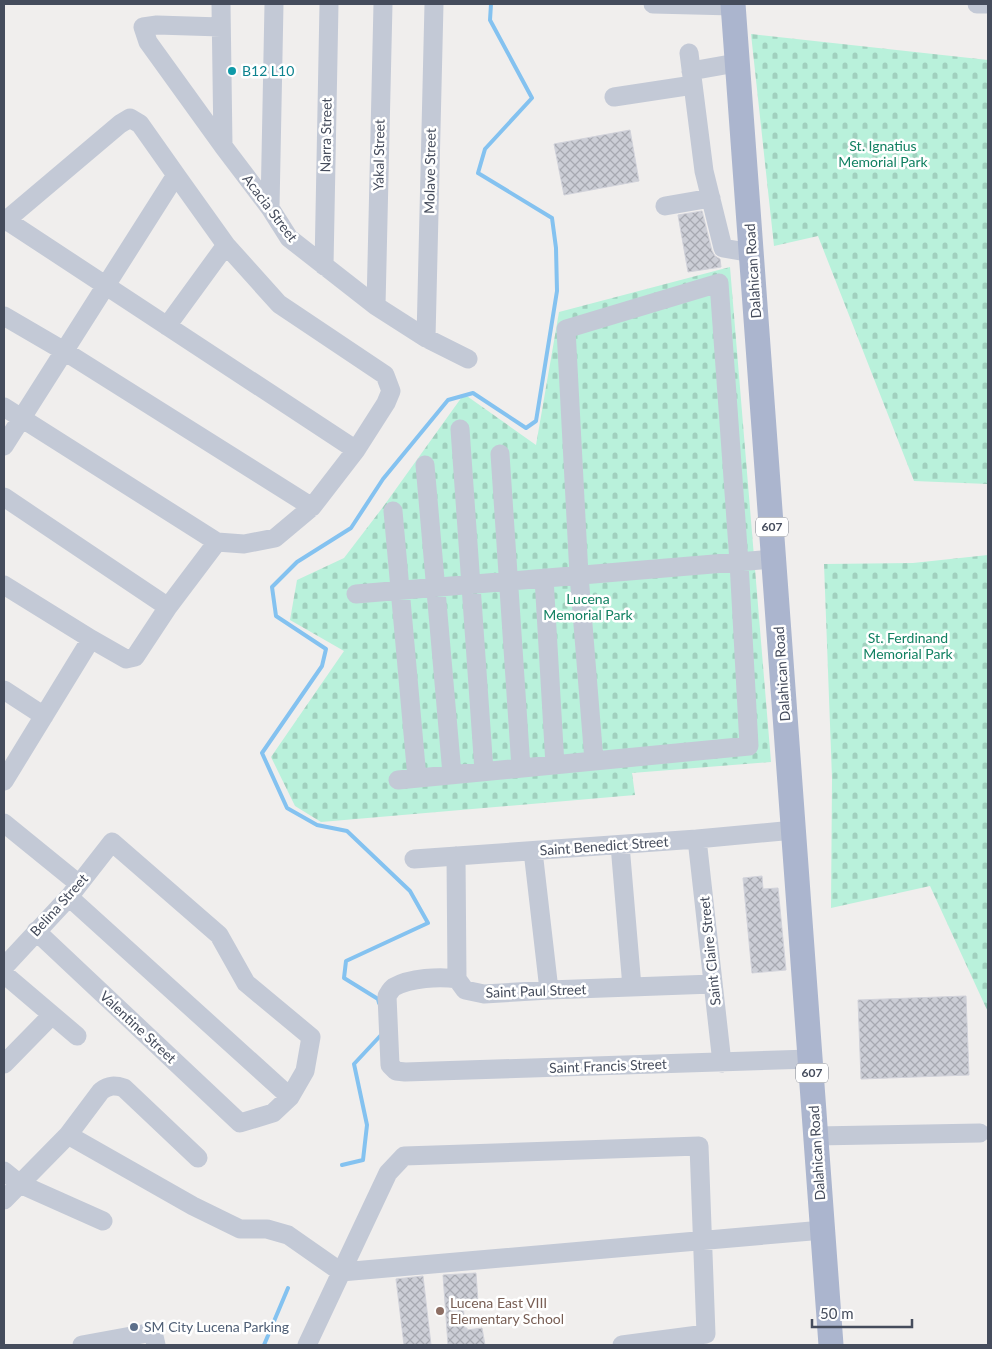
<svg xmlns="http://www.w3.org/2000/svg" width="992" height="1349" font-family="Lato,sans-serif">
  <style>
    .cemetery { fill: url(#cemetery-stones) }
    .lines { fill: none; stroke-linecap: round; stroke-linejoin: round }
    .stream { stroke: #84c2f0; stroke-width: 4 }
    .building { fill: url(#building-cross-hatch); stroke: #d1d2da }
    .minor { stroke: #c3c9d6; stroke-width: 19 }
    .major { stroke: #abb5ce; stroke-width: 25 }
    .culture-dot { fill: #0f9aa8; stroke: #fff; stroke-width: 2 }
    .education-dot { fill: #8d6e63; stroke: #fff; stroke-width: 2 }
    .service-dot { fill: #5c6f8a; stroke: #fff; stroke-width: 2 }
    .labels { text-anchor: middle; stroke-width: 5; stroke-linejoin: round; paint-order: stroke }
    .shield { fill: #fff; stroke: #7d828d; stroke-width: 1 }
    .shield-label { font-size: 12px; font-weight: bold; fill: #454c5c }
    .culture-label { font-size: 14px; fill: #0d838f; stroke: #fff; text-anchor: start }
    .street-label { font-size: 14px; fill: #454c5c; stroke: #fff }
    .park-label { font-size: 14px; fill: #128162; stroke: #fff }
    .education-label { font-size: 14px; fill: #785e54; stroke: #fff; text-anchor: start }
    .service-label { font-size: 14px; fill: #4e5e75; stroke: #fff; text-anchor: start }
  </style>
  <defs>
    <pattern id="cemetery-stones" width="16" height="16" patternUnits="userSpaceOnUse" patternTransform="scale(1.25)"><rect width="16" height="16" fill="#b9f1db"/><path d="M2 7V4a2 2 0 0 1 4 0v3zM10 15v-3a2 2 0 0 1 4 0v3z" fill="#a0d0be"/></pattern>
    <pattern id="building-cross-hatch" width="8" height="8" patternUnits="userSpaceOnUse" patternTransform="scale(1.25)"><rect width="8" height="8" fill="#ccced6"/><path d="M0 0l8 8M0 8l8-8" fill="none" stroke="#a7a9b1"/></pattern>
  </defs>
  <rect width="100%" height="100%" fill="#f0eeed"/>
  <path class="cemetery" d="M751,34L988,60V484L914,481L818,236L774,246Z
    M730,267L771,762L632,773L635,795L321,822L295,806L271,757L344,651L290,620L297,580L344,558L383,507L464,394L536,445L559,312Z
    M988,555V1012L930,886L831,908L832,778L824,564L913,563Z"/>
  <g class="lines">
    <path class="stream" d="M379,1003L378,999L344,978L346,961L428,923L410,891L347,831L317,825L287,808L262,753L322,666L326,649L276,616L272,587L297,562L351,528L383,479L448,400L473,393L526,428L536,421L557,291L556,248L552,218L478,173L485,149L532,98L490,20L491,4
      M342,1165L363,1160L367,1125L354,1064L382,1034
      M264,1345L288,1288"/>
  </g>
  <path class="building" d="M630,130L639,181L564,195L554,144Z
    M702,211L712,251L715,256L720,259L721,267L688,272L678,215Z
    M762,876L763,889L778,888L786,970L752,973L743,878Z
    M966,996L969,1075L861,1079L858,1000Z
    M476,1273L478,1302L463,1303L465,1328H467V1330L482,1328L485,1345H448L443,1275Z
    M423,1276L431,1345H404L396,1279Z"/>
  <g class="lines">
    <path class="minor" d="M221,4L223,146
      M653,4L733,6
      M977,4H988
      M221,27L157,25L143,27L148,42L223,146L270,208L289,238L376,306L426,338L468,359
      M689,53L704,171L723,248L752,253
      M691,71L736,63
      M614,97L693,85
      M665,206L711,198
      M270,208L274,4
      M6,220L356,450
      M4,222L120,124L130,118L140,124L176,175
      M324,266L329,4
      M376,306L383,4
      M4,316L64,351L312,507
      M167,326L226,245
      M426,338L434,4
      M4,407L217,542
      M460,429L484,771
      M4,446L176,175L226,245L279,304L385,375L391,391L386,403L356,450L312,507L275,538L244,544L217,542L168,607L135,657L126,659L91,639L4,781
      M500,454L521,768
      M425,465L452,774
      M4,497L168,607
      M393,511L417,778
      M544,578L555,765
      M4,585L91,639
      M356,594L774,559
      M4,690L44,716
      M398,780L749,746L739,562L719,283L566,329L579,575L594,761
      M4,823L79,884
      M697,839L722,1063
      M620,845L632,987
      M533,851L549,990
      M456,856L457,979L465,990L484,994L549,990L713,984
      M414,859L697,839L794,830
      M69,897L290,1097
      M4,967L69,897L112,842L219,935L246,983L311,1037L305,1071L290,1097L273,1113L240,1123L36,931
      M4,974L77,1036
      M457,979C440,976 410,978 394,987C391,989 389,993 387,996L390,1065L396,1071L405,1072L810,1059
      M4,1064L52,1015
      M68,1135L193,1206L240,1229H267L288,1235L341,1272L823,1230
      M816,1136L980,1133
      M4,1171L20,1184L103,1221
      M4,1200L68,1135L101,1091C109,1085 115,1085 124,1088L198,1158
      M82,1345L153,1332L156,1345
      M307,1345L388,1173L404,1156L699,1146L706,1334L622,1345"/>
    <path class="major" d="M733,4L831,1345"/>
  </g>
  <circle class="culture-dot" cx="232" cy="71" r="5"/>
  <circle class="education-dot" cx="440" cy="1311" r="5"/>
  <circle class="service-dot" cx="134" cy="1327" r="5"/>
  <g class="labels">
    <g class="shield">
      <rect x="756" y="517.5" width="32" height="19" rx="4"/>
      <rect x="796" y="1063.5" width="32" height="19" rx="4"/>
    </g>
    <g class="shield-label">
      <text x="772" y="531">607</text>
      <text x="812" y="1077">607</text>
    </g>
    <g class="culture-label">
      <text x="242" y="76">B12 L10</text>
    </g>
    <g class="street-label">
      <text transform="translate(326 135) rotate(-89)" y="5">Narra Street</text>
      <text transform="translate(379 155) rotate(-89)" y="5">Yakal Street</text>
      <text transform="translate(430 171) rotate(-89)" y="5">Molave Street</text>
      <text transform="translate(270 208) rotate(53)" y="5">Acacia Street</text>
      <text transform="translate(753 271) rotate(-94)" y="5">Dalahican Road</text>
      <text transform="translate(782 674) rotate(-94)" y="5">Dalahican Road</text>
      <text transform="translate(604 846) rotate(-4)" y="5">Saint Benedict Street</text>
      <text transform="translate(59 905) rotate(-48)" y="5">Belina Street</text>
      <text transform="translate(710 951) rotate(-96)" y="5">Saint Claire Street</text>
      <text transform="translate(536 991) rotate(-2)" y="5">Saint Paul Street</text>
      <text transform="translate(138 1027) rotate(43)" y="5">Valentine Street</text>
      <text transform="translate(608 1066) rotate(-2)" y="5">Saint Francis Street</text>
      <text transform="translate(817 1153) rotate(-94)" y="5">Dalahican Road</text>
    </g>
    <g class="park-label">
      <text x="883" y="151">St. Ignatius<tspan x="883" dy="16">Memorial Park</tspan></text>
      <text x="588" y="604">Lucena<tspan x="588" dy="16">Memorial Park</tspan></text>
      <text x="908" y="643">St. Ferdinand<tspan x="908" dy="16">Memorial Park</tspan></text>
    </g>
    <g class="education-label">
      <text x="450" y="1308">Lucena East VIII<tspan x="450" dy="16">Elementary School</tspan></text>
    </g>
    <g class="service-label">
      <text x="144" y="1332">SM City Lucena Parking</text>
    </g>
  </g>
  <rect width="992" height="1349" fill="none" stroke="#454c5c" stroke-width="10"/>
  <path d="M812 1319v8h100v-8" fill="none" stroke="#454c5c" stroke-width="2.5"/>
  <text x="820" y="1319" font-size="15" fill="#454c5c" stroke="#ffffff" stroke-width="4" paint-order="stroke">50 m</text>
</svg>
